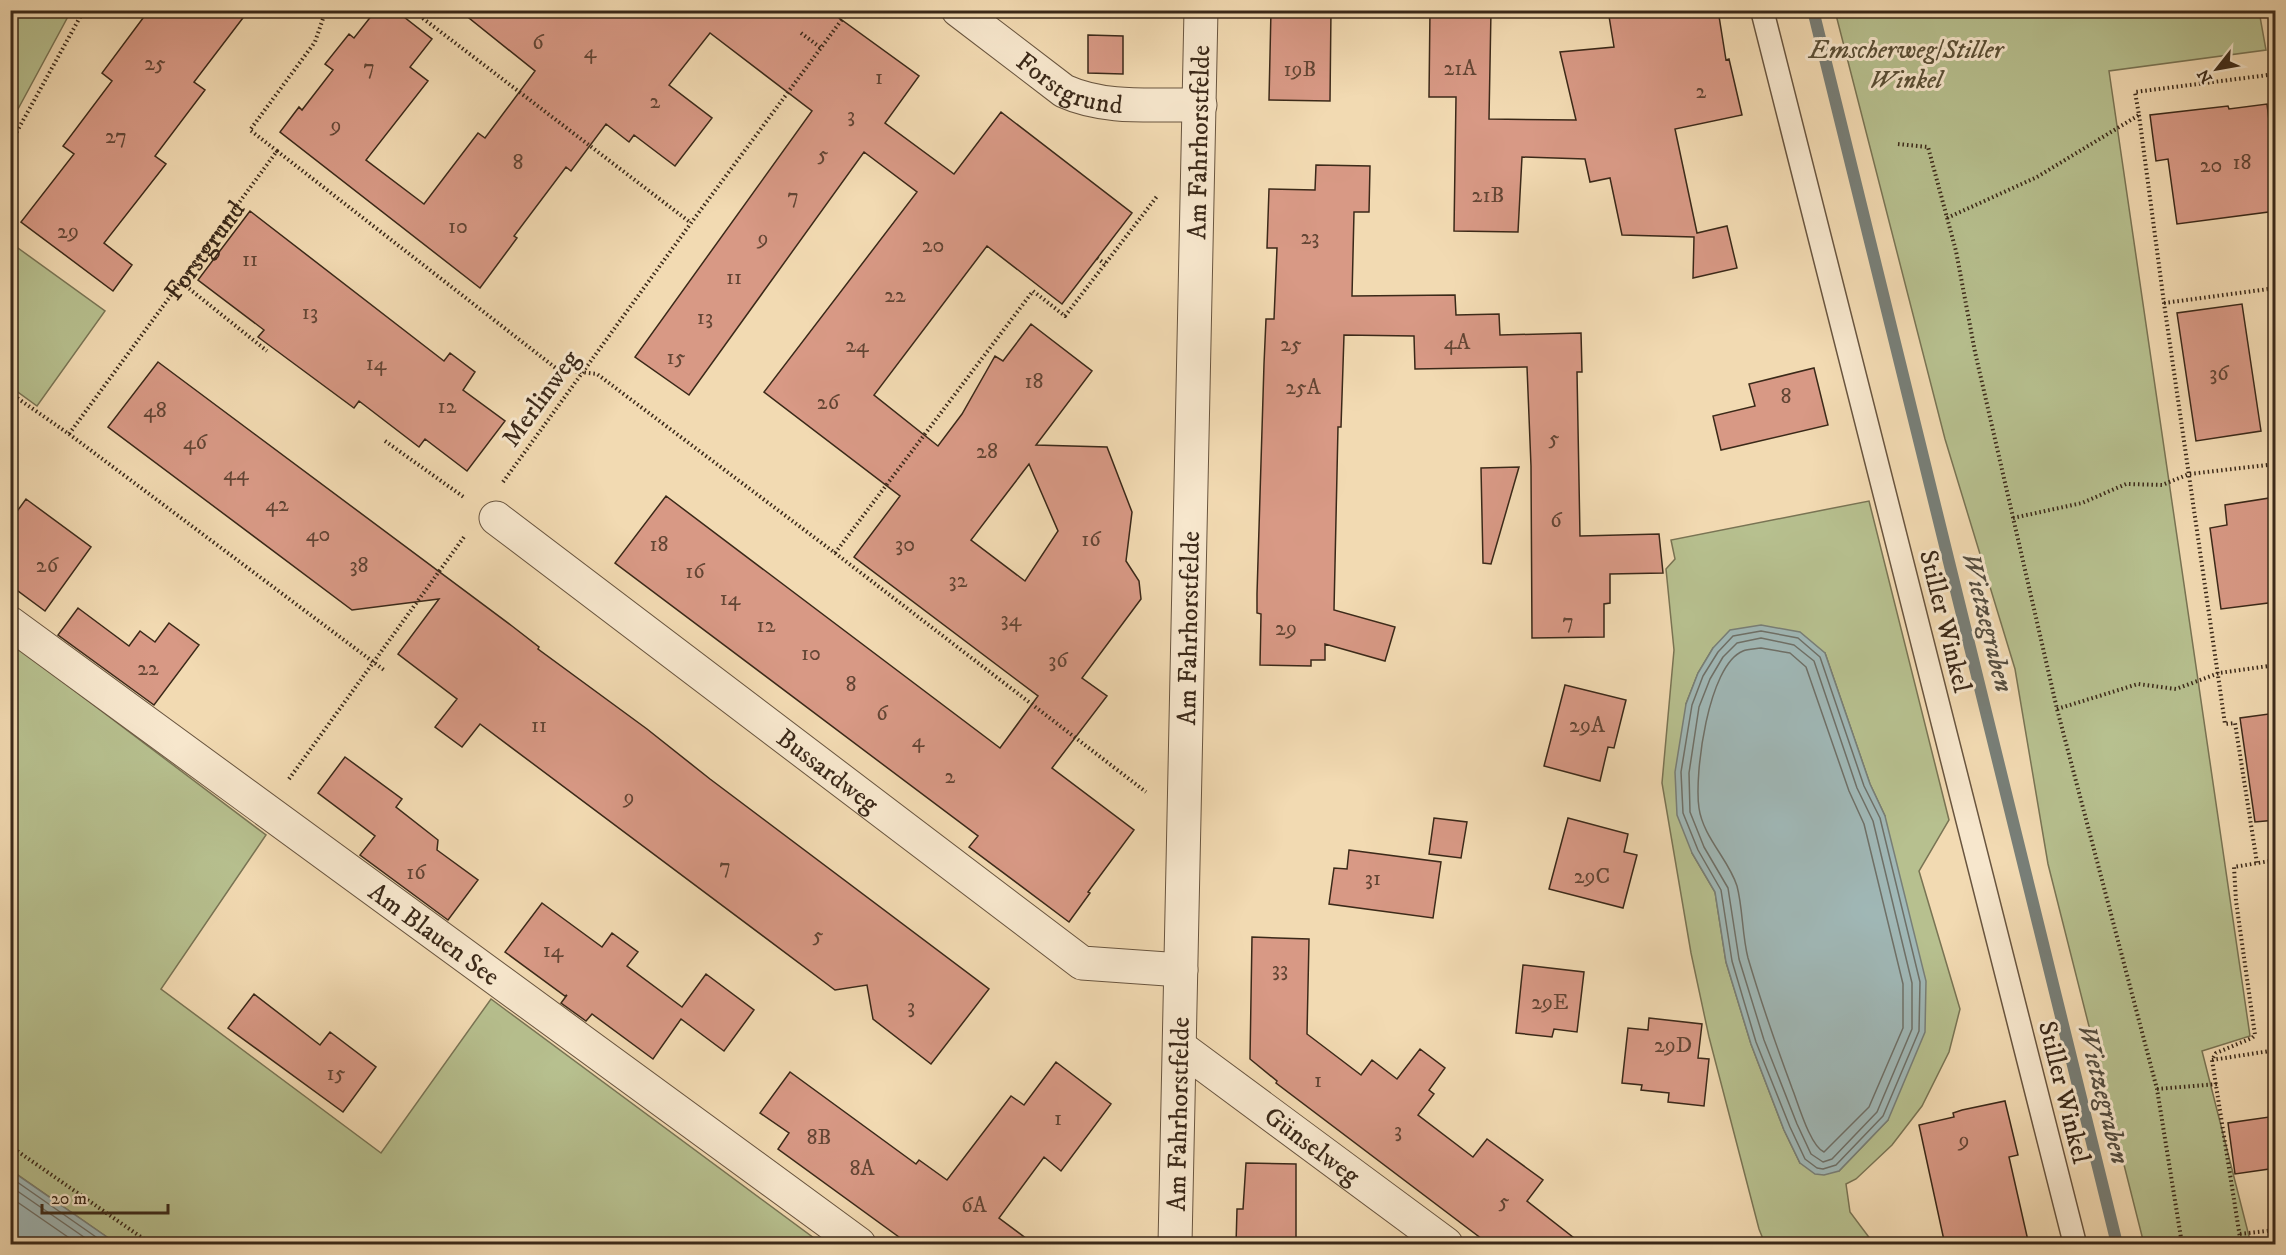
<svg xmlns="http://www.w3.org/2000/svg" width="2286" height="1255" font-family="'IM FELL DW Pica',serif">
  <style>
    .green { fill: #b7c08f; stroke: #797454; stroke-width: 1.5; fill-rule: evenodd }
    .water { fill: #a0b8b7; stroke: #787f78; stroke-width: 1.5 }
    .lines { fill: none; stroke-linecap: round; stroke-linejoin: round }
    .shore { stroke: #6e7068; stroke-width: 1.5 }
    .stream { stroke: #787f78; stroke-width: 12 }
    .building { fill: #d89985; stroke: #3b2919; stroke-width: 1.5; fill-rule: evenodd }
    .service-casing { stroke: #69553f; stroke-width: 25 }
    .minor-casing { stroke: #69553f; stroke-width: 35 }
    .path { stroke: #3b2919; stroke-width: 4; stroke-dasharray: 1.5 3; stroke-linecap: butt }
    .service { stroke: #f7e7cd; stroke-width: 22 }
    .minor { stroke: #f7e7cd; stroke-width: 33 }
    .labels { text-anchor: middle; stroke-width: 6; stroke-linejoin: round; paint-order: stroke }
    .number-label { font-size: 22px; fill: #624534 }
    .park-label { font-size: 26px; font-style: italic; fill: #5a4f36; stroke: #f7e7cd }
    .street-label { font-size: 26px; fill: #3b2919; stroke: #f7e7cd }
    .water-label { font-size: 27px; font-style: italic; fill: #544d40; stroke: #f7e7cd }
  </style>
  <rect width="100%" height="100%" fill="#f2dab2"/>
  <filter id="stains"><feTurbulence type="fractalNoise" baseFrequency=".00333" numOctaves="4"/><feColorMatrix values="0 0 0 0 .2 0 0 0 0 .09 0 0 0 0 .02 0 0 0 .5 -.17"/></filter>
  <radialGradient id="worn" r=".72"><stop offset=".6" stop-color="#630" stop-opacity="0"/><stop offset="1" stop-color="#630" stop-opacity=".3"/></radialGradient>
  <path class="green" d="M11,10L71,11L11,122L10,11Z
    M1835,11H2259L2266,50L2109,71L2250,1036L2202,1051L2251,1244H2144L2048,864L2015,669L1945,439Z
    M11,243L105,311L37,406L11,387Z
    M1869,501L1949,820L1919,871L1960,1009L1949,1052L1922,1106L1892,1145L1856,1179L1846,1184L1850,1212L1874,1244H1765L1759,1229L1709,1037L1691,953L1662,783L1674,650L1666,569L1675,559L1671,540ZM1713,648L1825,653L1870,784L1885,816L1888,1120L1839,1171L1800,1163L1784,1130L1751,1044L1726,962L1715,892L1692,853L1686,704L1698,673Z
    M10,642L266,835L161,989L381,1153L491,999L822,1244H117L11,1170Z"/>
  <path class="water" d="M1761,625L1800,632L1825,653L1870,784L1885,816L1926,981L1925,1032L1888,1120L1839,1171L1824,1175L1815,1174L1800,1163L1784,1130L1751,1044L1726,962L1715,892L1692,853L1677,815L1675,772L1686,704L1698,673L1713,648L1730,630Z
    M10,1170L117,1244H11Z"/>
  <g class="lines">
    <path class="shore" d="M1761,631L1798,638L1820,657L1864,786L1880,818L1920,982L1919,1031L1883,1116L1836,1165L1823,1169L1817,1168L1805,1159L1790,1127L1756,1042L1732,961L1721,890L1698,850L1683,813L1681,772L1692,705L1703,676L1718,652L1733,636Z
      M1761,638L1794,645L1814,661L1857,788L1873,821L1912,983V1029L1877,1112L1832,1159L1823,1162L1811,1154L1797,1124L1764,1040L1739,959L1728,888L1704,847L1690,812L1689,773L1699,707L1710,679L1723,657L1737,643Z
      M1761,648L1790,653L1806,667L1849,791L1864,824L1903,984V1028L1869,1107L1824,1152C1810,1146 1798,1103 1792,1088C1776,1045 1761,1002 1748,958C1742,935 1743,909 1737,886C1729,860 1703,837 1699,808C1694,775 1708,665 1743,651C1748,649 1755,649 1761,648Z
      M10,1177L106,1244
      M10,1186L94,1244
      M10,1197L78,1244"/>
    <path class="stream" d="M1813,10L2117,1244"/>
  </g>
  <path class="building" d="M149,10H249L194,82L205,90L155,156L166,164L104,243L132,265L113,291L21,222L74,154L63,146L112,81L102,73Z
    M376,10H395L432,39L410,67L428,81L366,160L424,204L478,133L485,138L535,71L459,10H828L919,76L885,123L954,174L1001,112L1132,213L1062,304L987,246L874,395L938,446L962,414L995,356L1003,361L1031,324L1092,371L1036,445L1107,447L1132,512L1126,561L1139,581L1141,599L1082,678L1107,696L1052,768L1134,830L1088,892L1090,893L1069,922L969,847L978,836L615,563L666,496L1000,748L1038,696L854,557L900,496L764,392L917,192L864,152L689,395L635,357L812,111L710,33L669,85L712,118L675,166L634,135L629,142L606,124L571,171L566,167L514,236L517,238L480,288L280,132L299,107L302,110L333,70L325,64L349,34L354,38ZM1029,464L1058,531L1025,581L971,540Z
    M1271,10H1331L1330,101L1269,100Z
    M1430,10H1491L1489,119L1576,120L1560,52L1614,47L1608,10H1718L1726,60L1729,59L1742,115L1675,129L1697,233L1727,226L1737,268L1693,278L1694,237L1622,235L1610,178L1590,182L1585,159L1522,157L1518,232L1454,231L1456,97H1429Z
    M1088,35L1123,36V74L1088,73Z
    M2267,104L2270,129H2276V211L2177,224L2168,159L2156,161L2150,115L2228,106L2229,109Z
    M1316,165L1370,166L1369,212H1354L1352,296L1455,295L1456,315L1499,314L1500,335L1581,333L1582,372H1577L1580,536L1659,534L1663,573L1610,574V603L1604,604V637L1532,638L1531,466L1527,367L1415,369L1414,336L1344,335L1341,427H1338L1334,610L1395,627L1385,661L1325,644V660H1311V666L1260,665L1261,614L1257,613V594L1264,364L1266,319H1274L1277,248H1267L1269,189L1315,190Z
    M250,211L444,361L450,353L475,372L463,390L505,421L467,471L425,439L419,447L359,401L354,408L258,337L264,330L198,280Z
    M2242,304L2261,431L2196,441L2177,313Z
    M158,362L512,626L539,647L538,649L647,729L710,779L989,989L931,1064L873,1019L867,985L835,990L480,724L462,747L435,727L457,699L398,654L439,599L352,610L108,427Z
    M1814,368L1828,425L1721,450L1713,416L1755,406L1749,384Z
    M1519,467L1491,564L1483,563L1481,468Z
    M2276,497V602L2221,609L2210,528L2227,525L2225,505Z
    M26,499L91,547L45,611L10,585V521Z
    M78,608L129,646L140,631L155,642L169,623L199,645L154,705L58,635Z
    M1565,685L1626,700L1614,748L1608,747L1600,781L1544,766Z
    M2276,713V820L2255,822L2240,718Z
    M345,757L402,799L396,807L438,840L437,850L478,880L448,920L360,855L375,836L318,793Z
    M1434,818L1467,822L1461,858L1429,854Z
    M1568,818L1628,834L1624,852L1637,855L1623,908L1549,889Z
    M1349,850L1441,862L1433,918L1329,904L1334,868L1347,869Z
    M542,903L602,947L612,933L638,952L627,966L682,1007L706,974L754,1010L724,1051L681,1019L653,1059L592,1014L586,1021L561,1003L567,995L565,996L505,952Z
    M1252,937L1309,939L1307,1034L1361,1075L1372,1060L1397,1079L1420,1049L1445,1068L1429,1090L1434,1094L1418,1115L1473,1157L1487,1139L1543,1180L1527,1201L1583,1245H1490L1276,1083L1277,1081L1250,1059Z
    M1523,965L1584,972L1577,1032L1554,1029L1552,1037L1516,1033Z
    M254,994L320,1045L330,1032L376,1067L343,1112L228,1028Z
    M1649,1018L1702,1024L1698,1058L1709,1059L1704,1106L1668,1102L1669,1093L1641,1090L1642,1085L1622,1083L1628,1028L1648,1030Z
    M1056,1062L1111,1104L1061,1171L1044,1157L999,1218L1035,1245H910L778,1149L789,1133L760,1113L790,1072L916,1164L919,1160L947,1180L1011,1096L1024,1105Z
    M2005,1101L2018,1155L2009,1157L2029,1245H1945L1919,1125L1954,1117L1953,1113L1962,1110Z
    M2276,1116V1168L2235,1174L2228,1123Z
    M1246,1163L1296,1164V1245H1236L1237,1209H1243Z"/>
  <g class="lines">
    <defs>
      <path id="service" d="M1762,10L2075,1244"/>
      <g id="minor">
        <path id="s2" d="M958,10L1064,91C1106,110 1154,104 1200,105"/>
        <path id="s3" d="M496,518L1082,963L1181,970"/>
        <path id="s4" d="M10,623L859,1244"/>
        <path id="s5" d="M1180,1047L1446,1244"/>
        <path id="s6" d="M1175,1244L1201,10"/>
      </g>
    </defs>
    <use href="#service" class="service-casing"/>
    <use href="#minor" class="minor-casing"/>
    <g class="path">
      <path d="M412,10L691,223"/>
      <path d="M801,33L821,48"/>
      <path d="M2139,115L2164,303L2225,724L2235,723L2257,863"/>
      <path d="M10,144L84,10"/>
      <path d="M1898,144L1928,147L1956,251L1975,352L2057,709L2157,1089L2182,1244"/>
      <path d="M277,151L557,369L597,374L835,553L1146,792"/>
      <path d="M1947,218L2037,177L2139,115L2135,92L2276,74"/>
      <path d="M1097,258L1105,264"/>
      <path d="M182,283L267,351"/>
      <path d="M2164,303L2276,288"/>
      <path id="s1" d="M10,393L69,434L277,151L250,130L315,42L326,10"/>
      <path d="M69,434L384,670"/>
      <path d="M385,441L465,498"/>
      <path d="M503,482L691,223L849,10"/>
      <path d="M2013,518L2082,503L2126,484L2162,485L2189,474L2276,464"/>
      <path d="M835,553L1033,291L1065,316L1158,195"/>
      <path d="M2057,709L2138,684L2176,689L2219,673L2276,665"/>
      <path d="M289,779L464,537"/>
      <path d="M2212,1060L2276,1050"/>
      <path d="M2157,1089L2217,1084"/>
      <path d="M10,1146L151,1244"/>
      <path d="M2240,1234L2276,1230"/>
      <path d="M2241,1244L2212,1060L2216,1053L2252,1038L2255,1035L2236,901L2234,867L2276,860"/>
    </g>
    <use href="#service" class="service"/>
    <use href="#minor" class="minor"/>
  </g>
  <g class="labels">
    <g class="number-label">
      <text x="538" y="49">6</text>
      <text x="590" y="58">4</text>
      <text x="155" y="70">25</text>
      <text x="369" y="74">7</text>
      <text x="1460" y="75">21A</text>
      <text x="1300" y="76">19B</text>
      <text x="879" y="84">1</text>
      <text x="1701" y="98">2</text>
      <text x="655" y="108">2</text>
      <text x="851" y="122">3</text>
      <text x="336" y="132">9</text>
      <text x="116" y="143">27</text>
      <text x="823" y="161">5</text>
      <text x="518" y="169">8</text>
      <text x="2242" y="169">18</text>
      <text x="2211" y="172">20</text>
      <text x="1488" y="202">21B</text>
      <text x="793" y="203">7</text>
      <text x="458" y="233">10</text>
      <text x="68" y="238">29</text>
      <text x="1310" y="244">23</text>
      <text x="763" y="245">9</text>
      <text x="933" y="252">20</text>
      <text x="250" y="266">11</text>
      <text x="734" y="284">11</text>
      <text x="895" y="302">22</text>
      <text x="310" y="319">13</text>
      <text x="705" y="324">13</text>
      <text x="1457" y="349">4A</text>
      <text x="1291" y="351">25</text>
      <text x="857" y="352">24</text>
      <text x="676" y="364">15</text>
      <text x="376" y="370">14</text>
      <text x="2219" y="380">36</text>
      <text x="1034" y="388">18</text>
      <text x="1303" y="394">25A</text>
      <text x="1786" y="403">8</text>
      <text x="828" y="409">26</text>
      <text x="447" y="413">12</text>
      <text x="155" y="417">48</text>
      <text x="1554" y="445">5</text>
      <text x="195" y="449">46</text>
      <text x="987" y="458">28</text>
      <text x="236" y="480">44</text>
      <text x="277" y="511">42</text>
      <text x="1556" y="527">6</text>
      <text x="318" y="541">40</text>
      <text x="1091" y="546">16</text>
      <text x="659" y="551">18</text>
      <text x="905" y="551">30</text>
      <text x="47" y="572">26</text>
      <text x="359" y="572">38</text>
      <text x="695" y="578">16</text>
      <text x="958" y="587">32</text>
      <text x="730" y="605">14</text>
      <text x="1011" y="626">34</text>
      <text x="1568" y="628">7</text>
      <text x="766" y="632">12</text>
      <text x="1286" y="635">29</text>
      <text x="811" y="660">10</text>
      <text x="1058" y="667">36</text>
      <text x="148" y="675">22</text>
      <text x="851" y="691">8</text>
      <text x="882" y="720">6</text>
      <text x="539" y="732">11</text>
      <text x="1587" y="732">29A</text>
      <text x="918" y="747">4</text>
      <text x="950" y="783">2</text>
      <text x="629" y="804">9</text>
      <text x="725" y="873">7</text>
      <text x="416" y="879">16</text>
      <text x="1592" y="883">29C</text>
      <text x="1373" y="885">31</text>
      <text x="818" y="942">5</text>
      <text x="553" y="957">14</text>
      <text x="1280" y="976">33</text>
      <text x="1550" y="1009">29E</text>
      <text x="911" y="1013">3</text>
      <text x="1673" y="1052">29D</text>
      <text x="336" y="1080">15</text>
      <text x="1318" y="1087">1</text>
      <text x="1058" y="1125">1</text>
      <text x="1398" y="1137">3</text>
      <text x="819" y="1144">8B</text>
      <text x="1964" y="1147">9</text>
      <text x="862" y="1175">8A</text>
      <text x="1504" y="1208">5</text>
      <text x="974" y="1212">6A</text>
    </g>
    <g class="park-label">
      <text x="1906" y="58">Emscherweg/Stiller<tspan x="1906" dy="30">Winkel</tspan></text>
    </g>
    <g class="street-label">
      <text dy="9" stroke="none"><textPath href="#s2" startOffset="136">Forstgrund</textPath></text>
      <text dy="9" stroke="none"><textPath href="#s6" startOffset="1102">Am Fahrhorstfelde</textPath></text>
      <text dy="9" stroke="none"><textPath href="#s1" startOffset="300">Forstgrund</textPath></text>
      <text transform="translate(540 398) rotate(-54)" y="9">Merlinweg</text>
      <text transform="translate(1946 621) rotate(76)" y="9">Stiller Winkel</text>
      <text dy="9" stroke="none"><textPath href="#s6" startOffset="616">Am Fahrhorstfelde</textPath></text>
      <text dy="9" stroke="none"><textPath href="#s3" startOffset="417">Bussardweg</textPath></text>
      <text dy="9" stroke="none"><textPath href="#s4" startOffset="526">Am Blauen See</textPath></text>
      <text transform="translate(2065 1092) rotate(76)" y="9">Stiller Winkel</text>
      <text dy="9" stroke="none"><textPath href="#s6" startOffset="130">Am Fahrhorstfelde</textPath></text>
      <text dy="9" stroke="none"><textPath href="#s5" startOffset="165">Günselweg</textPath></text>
    </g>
    <g class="water-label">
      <text transform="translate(1988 622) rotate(76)" y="9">Wietzegraben</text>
      <text transform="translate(2104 1094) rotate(76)" y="9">Wietzegraben</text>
    </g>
  </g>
  <rect width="2286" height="1255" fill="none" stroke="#f2dab2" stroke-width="36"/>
  <rect x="12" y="12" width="2262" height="1231" fill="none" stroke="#3b2919" stroke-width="3"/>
  <rect x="18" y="18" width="2250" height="1219" fill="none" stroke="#3b2919" stroke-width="1.5"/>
  <g transform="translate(2217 69) rotate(239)" stroke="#f7e7cd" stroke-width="4.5" paint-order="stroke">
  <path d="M0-4.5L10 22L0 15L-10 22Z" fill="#3b2919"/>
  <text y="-9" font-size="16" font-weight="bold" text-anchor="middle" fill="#3b2919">N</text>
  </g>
  <path d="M42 1204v9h126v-9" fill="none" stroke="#3b2919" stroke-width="3"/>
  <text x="51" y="1204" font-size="18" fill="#3b2919" stroke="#f7e7cd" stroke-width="4.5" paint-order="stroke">20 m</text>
  <rect width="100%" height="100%" filter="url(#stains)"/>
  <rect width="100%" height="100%" fill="url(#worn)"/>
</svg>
